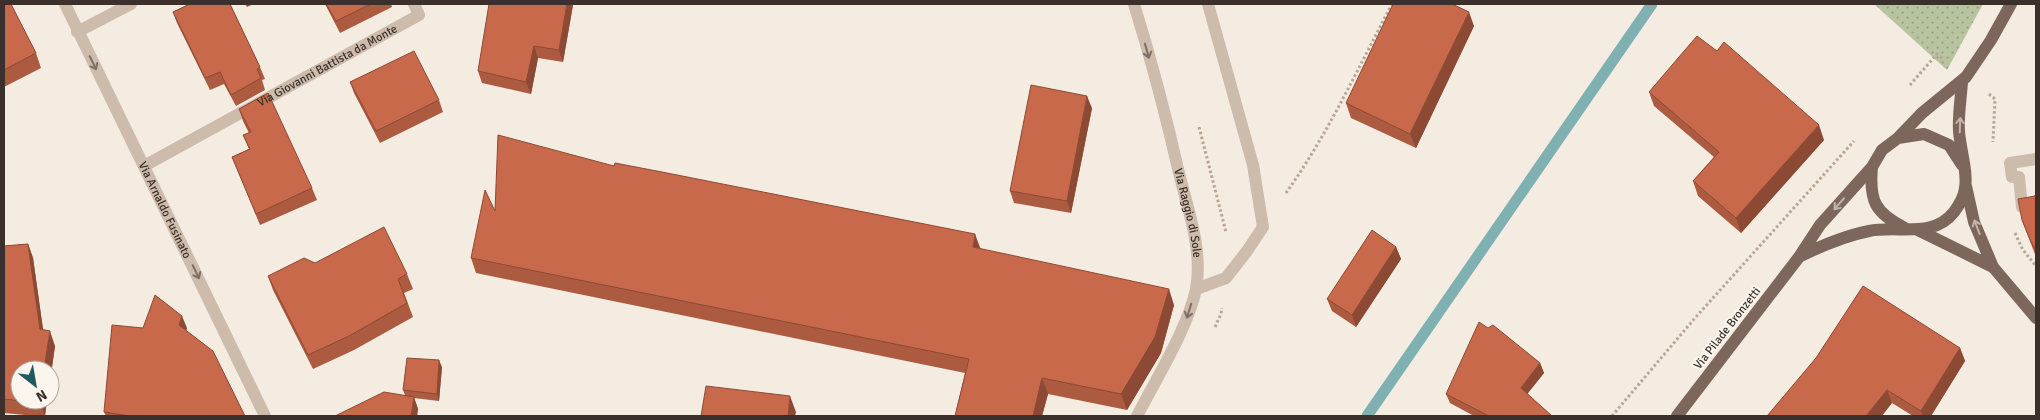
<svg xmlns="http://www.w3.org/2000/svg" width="2040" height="420" font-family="Signika,sans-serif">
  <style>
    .grass { fill: url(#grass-dots) }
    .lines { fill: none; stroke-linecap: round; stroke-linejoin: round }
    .stream { stroke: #7fb0b2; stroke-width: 11 }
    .path { stroke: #b9a596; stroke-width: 3; stroke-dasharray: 2.5 2.5; stroke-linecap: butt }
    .minor { stroke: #cdbbac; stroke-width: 12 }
    .major { stroke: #7d675c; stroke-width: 12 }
    .wall { fill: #ac5a40 }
    .shaded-wall { fill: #8c4a34 }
    .building { fill: #c8694b; stroke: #8c4a34 }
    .oneway { stroke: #7d6f65 }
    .oneway2 { stroke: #c2b5ac }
    .labels { text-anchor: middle; stroke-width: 4; stroke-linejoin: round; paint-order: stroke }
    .street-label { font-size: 12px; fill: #3b302b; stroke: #fbf5ee }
  </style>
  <defs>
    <pattern id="grass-dots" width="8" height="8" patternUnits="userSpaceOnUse" patternTransform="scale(1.25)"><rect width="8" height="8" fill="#b8c4a0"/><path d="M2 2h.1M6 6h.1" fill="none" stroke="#97a083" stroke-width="1.8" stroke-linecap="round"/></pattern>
  </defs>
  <rect width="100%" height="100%" fill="#f4ebe1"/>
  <path class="grass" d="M1874,4H1983L1947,70Z"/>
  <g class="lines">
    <path class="stream" d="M1367,416L1652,4"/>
    <path class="path" d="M1910,85L1937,54L1944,60
      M1989,94L1995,99L1993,142
      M1199,127L1226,232
      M1286,193C1328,134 1358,68 1392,4
      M2015,233L2023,250L2036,266
      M1215,327L1221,314L1222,308
      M1612,416L1695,318L1854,141"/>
    <g class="minor">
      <path id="s1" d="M65,4L265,416"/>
      <path id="s2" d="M1134,4C1151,59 1166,116 1179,173C1188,210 1203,250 1196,289C1188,328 1156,379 1137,416"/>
      <path d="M77,32L131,4"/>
      <path d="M2036,159L2010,163L2012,177H2019L2022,207L2036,205"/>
      <path id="s3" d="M144,166L419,15L414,4"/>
      <path d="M1196,289L1226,278L1247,251L1263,227L1253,165L1208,4"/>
    </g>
    <path class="major" d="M1898,138L1924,134L1949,145L1962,165
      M1872,167C1869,201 1875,213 1905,228
      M1966,186L1974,222L1993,267L2036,318
      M1918,230L1993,267
      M1801,256C1823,245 1844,236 1869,231C1898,225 1933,239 1954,212C1960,204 1964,197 1965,188C1968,172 1960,148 1959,131C1958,115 1961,98 1962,82
      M1677,416L1799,257L1820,225L1872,167L1882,150L1898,138L1922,113L1966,77L1991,40L2011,4"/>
  </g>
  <path class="wall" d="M4,4L36,53L41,68L4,87Z
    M186,4H230L260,67L265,79L262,80L265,90L236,106L224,84L210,90L177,23L173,12L187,5Z
    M245,4H254L247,7Z
    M325,4H391L392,7L340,33Z
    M573,5L563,62L538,58L531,94L482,83L478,71Z
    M1474,26L1416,148L1351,118L1346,103Z
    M350,82L439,100L443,112L380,143L354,93Z
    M1649,92L1824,140L1741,233L1698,196L1693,181L1714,157L1654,106Z
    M1092,108L1071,213L1014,203L1010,191Z
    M239,109L312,188L317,200L260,225L232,157L249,149L243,135L249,133L243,121Z
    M614,166L981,249L1174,305L1161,353L1127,410L1048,394L1042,416H955L965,373L476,273L471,258L495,211Z
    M2036,193V257L2022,220Z
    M28,244L33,258L43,330L55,346L50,381V370L45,416H35L4,413V246Z
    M1396,247L1401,259L1356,327L1332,311L1327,299Z
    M315,263L407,274L413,289L404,293L413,317L354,350L313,369L273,290L268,276Z
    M143,328H187L186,330L245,416H106L104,412Z
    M1960,348L1965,361L1931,416H1913L1892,403L1767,416Z
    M1540,363L1544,373L1527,394L1552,416H1474L1450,403L1446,394Z
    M442,367L439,401L414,398L418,409L417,416H335L405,395L403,390Z"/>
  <path class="shaded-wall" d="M567,4H572L573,5L563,62L559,50Z
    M1469,12L1474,26L1416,148L1410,134Z
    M534,46L538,58L531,94L526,82Z
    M1087,96L1092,108L1071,213L1067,201Z
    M1819,125L1824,140L1741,233L1736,218Z
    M975,234L981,250L973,247Z
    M28,244L33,258L45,343L40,329Z
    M1396,247L1401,259L1356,327L1352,315Z
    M1169,289L1174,305L1161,353L1127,410L1121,394Z
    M182,316L187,328L183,337L179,325Z
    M50,331L55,346L50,381V370H44Z
    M1960,348L1965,361L1931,416H1923L1921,411Z
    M439,360L442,367L439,401L437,394Z
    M1540,363L1544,373L1524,398L1521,388Z
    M1042,378L1048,394L1042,416H1033Z
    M1887,390L1892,403L1882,416H1866Z
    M790,396L796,412L795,416H788Z
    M414,397L418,409L417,416H411Z
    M40,400H47L45,416L40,403Z"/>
  <path class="building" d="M4,4H11L36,53L4,70Z
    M187,4H230L260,67L257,69L261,78L231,95L220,72L205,78L173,12L188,5Z
    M326,4H371L336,21Z
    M489,4H567L559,50L534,46L526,82L478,71Z
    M1393,4H1452L1469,12L1410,134L1346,103Z
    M1697,36L1717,51L1724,42L1819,125L1736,218L1693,181L1719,152L1649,92Z
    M414,51L439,100L376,131L350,82Z
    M1031,85L1087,96L1067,201L1010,191Z
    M268,93L312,188L256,214L232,157L250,149L243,135L251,132L239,109Z
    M498,135L614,166L615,163L662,172L975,234L973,247L1169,289L1155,337L1121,394L1042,378L1033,416H955L969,359L471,258L485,190L495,211Z
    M2036,193V250L2031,242L2022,220L2018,199L2035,196Z
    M384,227L407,274L398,279L407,303L349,336L308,355L268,276L304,258L315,263Z
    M1372,230L1396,247L1352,315L1327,299Z
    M28,244L40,329L50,331L44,370H20V400H40V403L4,399V246Z
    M1863,286L1960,348L1921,411L1887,390L1866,416H1767L1816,358Z
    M155,295L182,316L179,325L213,351L245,416H130L104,412L112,325L143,328Z
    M1479,322L1488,328L1493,325L1540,363L1521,388L1552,416H1489L1446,394Z
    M407,358L439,360L437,394L403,390Z
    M706,386L790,396L788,416H701Z
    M384,392L414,397L411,416H335Z"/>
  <defs><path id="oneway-shaft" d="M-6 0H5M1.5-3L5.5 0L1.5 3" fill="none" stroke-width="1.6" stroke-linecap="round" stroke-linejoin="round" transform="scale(1.25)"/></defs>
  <g class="oneway">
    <use href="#oneway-shaft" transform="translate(1147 51) rotate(74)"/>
    <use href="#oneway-shaft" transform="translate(93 63) rotate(64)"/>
    <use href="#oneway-shaft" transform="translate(196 272) rotate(64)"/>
    <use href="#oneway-shaft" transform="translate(1189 311) rotate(107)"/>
  </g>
  <g class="oneway2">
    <use href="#oneway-shaft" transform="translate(1960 125) rotate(-88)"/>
    <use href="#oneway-shaft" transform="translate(1839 204) rotate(131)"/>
    <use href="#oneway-shaft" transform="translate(1977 227) rotate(-111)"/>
  </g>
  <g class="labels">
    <g class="street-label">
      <text dy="4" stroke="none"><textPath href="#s3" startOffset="209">Via Giovanni Battista da Monte</textPath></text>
      <text dy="4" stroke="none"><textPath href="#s1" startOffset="229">Via Arnaldo Fusinato</textPath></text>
      <text dy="4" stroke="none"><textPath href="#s2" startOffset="216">Via Raggio di Sole</textPath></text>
      <text transform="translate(1727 328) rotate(-52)" y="4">Via Pilade Bronzetti</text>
    </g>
  </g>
  <rect width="2040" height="420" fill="none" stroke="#3b302b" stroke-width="10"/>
  <g transform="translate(35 385) rotate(149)"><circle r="24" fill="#fbf5ee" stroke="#aea6a0"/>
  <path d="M0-4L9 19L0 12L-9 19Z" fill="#1f5a5e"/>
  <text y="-8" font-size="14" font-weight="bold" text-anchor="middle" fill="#3b302b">N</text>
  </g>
</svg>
